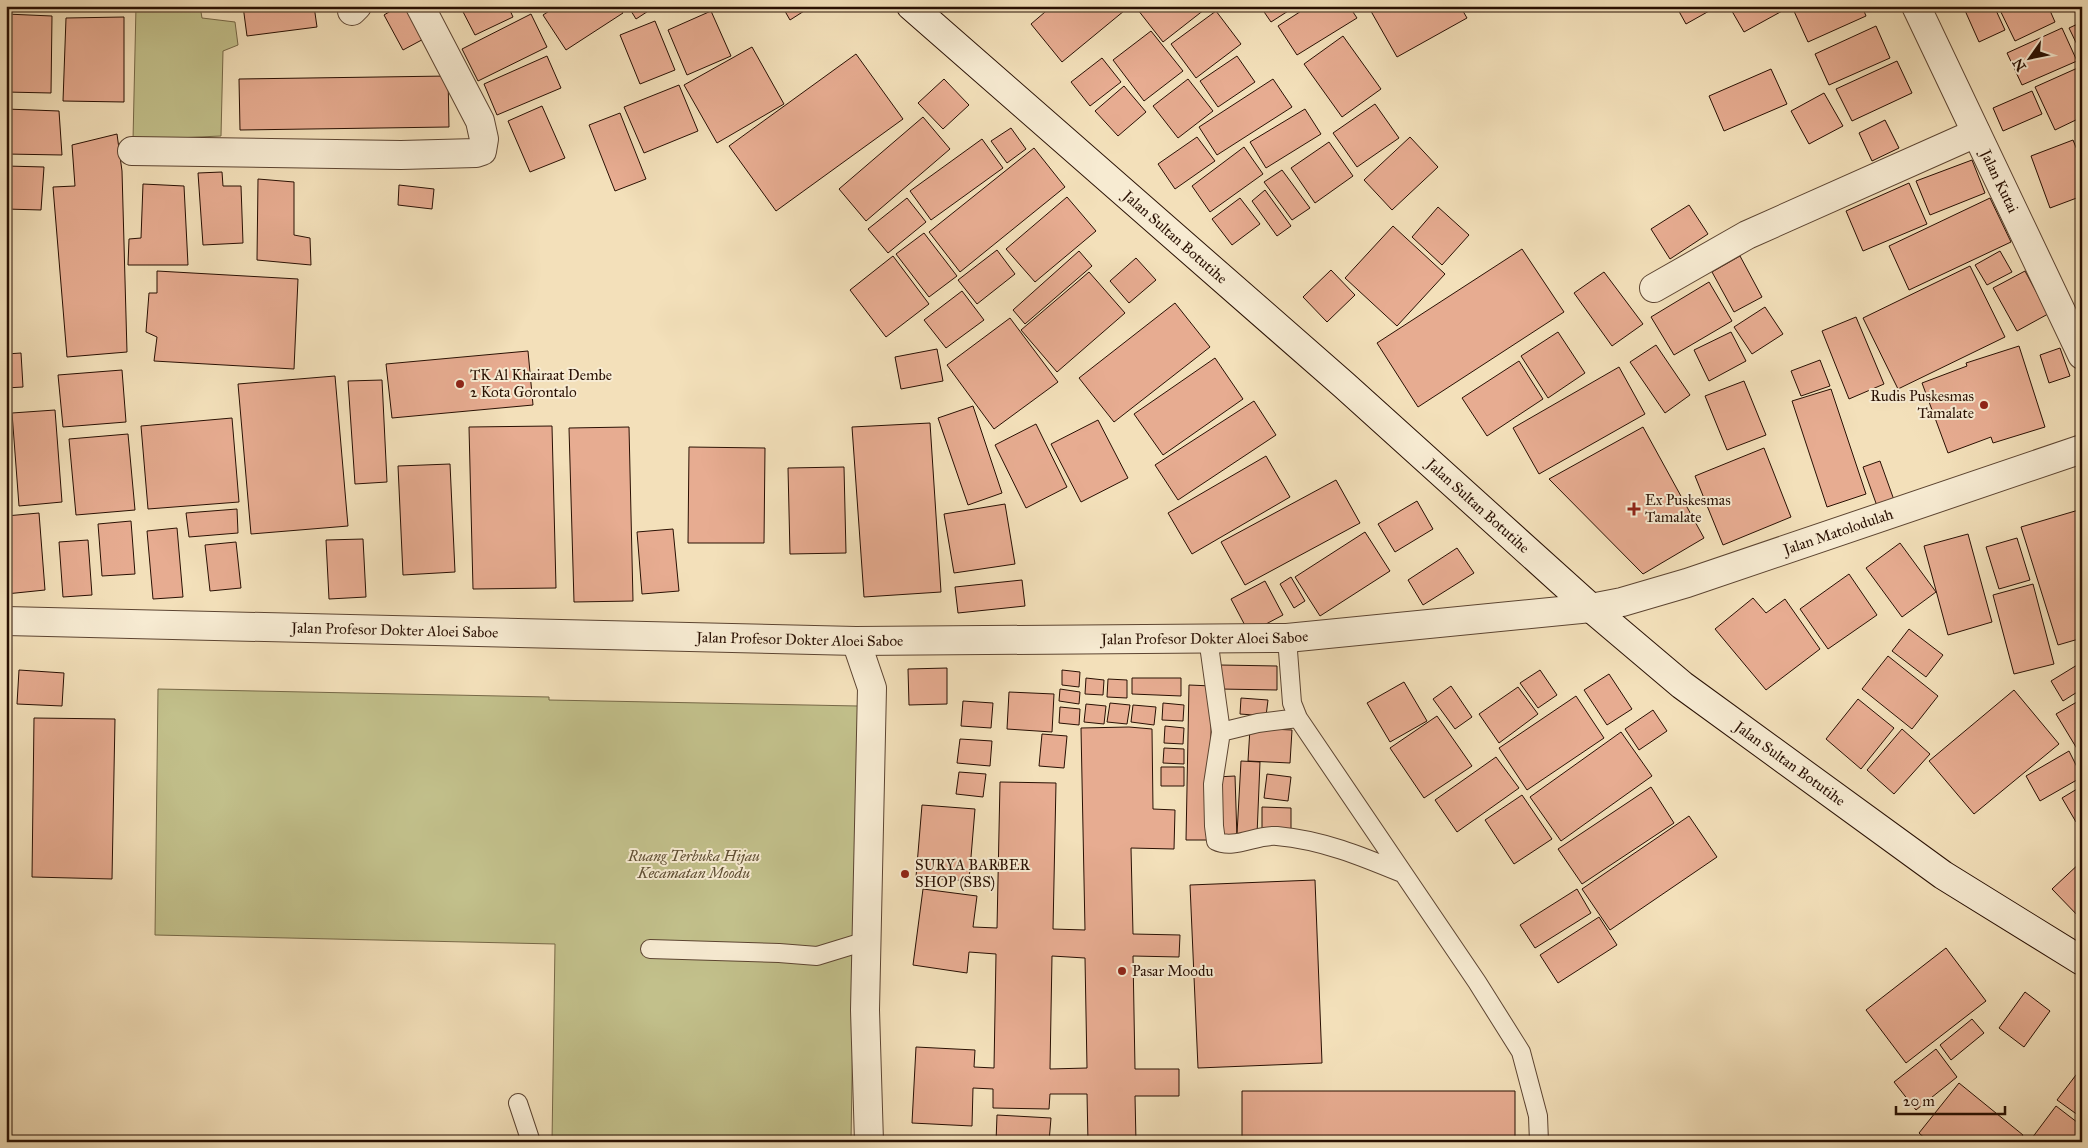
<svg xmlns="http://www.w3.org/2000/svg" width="2088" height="1148" font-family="'IM FELL Great Primer',serif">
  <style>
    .green { fill: #c2c08b; stroke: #766847 }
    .building { fill: #e7ac91; stroke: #291003; fill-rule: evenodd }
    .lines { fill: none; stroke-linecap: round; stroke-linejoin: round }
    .service-casing { stroke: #5c4431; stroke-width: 20 }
    .minor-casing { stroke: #5c4431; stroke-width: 30 }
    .tertiary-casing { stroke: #5c4431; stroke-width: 30 }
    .secondary-casing { stroke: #291003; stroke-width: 30 }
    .service { stroke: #f7ebd2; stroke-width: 18 }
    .minor { stroke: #f7ebd2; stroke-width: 28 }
    .tertiary { stroke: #f7ebd2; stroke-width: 28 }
    .secondary { stroke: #f7ebd2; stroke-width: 28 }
    .poi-dot { fill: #8f2418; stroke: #f7ebd2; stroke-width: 2 }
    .labels { text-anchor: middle; stroke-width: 4; stroke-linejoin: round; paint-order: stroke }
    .street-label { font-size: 15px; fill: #291003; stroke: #f7ebd2 }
    .poi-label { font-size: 15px; fill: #291003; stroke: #f7ebd2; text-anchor: start }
    .park-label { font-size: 15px; font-style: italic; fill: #5f4e33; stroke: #f7ebd2 }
  </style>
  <rect width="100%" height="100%" fill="#f3e0ba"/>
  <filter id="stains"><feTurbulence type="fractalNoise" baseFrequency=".004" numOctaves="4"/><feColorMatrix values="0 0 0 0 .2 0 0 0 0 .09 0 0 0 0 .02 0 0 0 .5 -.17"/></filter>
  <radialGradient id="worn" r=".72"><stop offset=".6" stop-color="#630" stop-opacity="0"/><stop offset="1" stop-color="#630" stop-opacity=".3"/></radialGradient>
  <path class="green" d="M136,6H200L202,18L235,22L238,45L223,51L221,136L133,140Z
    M158,689L549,697V700L858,706L851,1142H552L555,944L155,935Z"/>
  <path class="building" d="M243,6H314L317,27L247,36Z
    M399,6H415L431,35L403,50L384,15Z
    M460,6H508L513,17L475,35Z
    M557,6H618L623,13L566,50L543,15Z
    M628,6H656L636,19Z
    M782,6H812L790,20Z
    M1052,6H1130L1062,62L1031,24Z
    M1143,6H1209L1163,42L1138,10Z
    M1260,6H1296L1271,22Z
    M1309,6H1349L1357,18L1297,55L1278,26Z
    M1368,6H1460L1467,18L1397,57Z
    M1676,6H1718L1686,24Z
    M1729,6H1781L1784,10L1744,32Z
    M1799,6H1862L1866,16L1808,42L1793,9Z
    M1963,6H1994L2005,30L1979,42Z
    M1998,6H2048L2055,22L2015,41Z
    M711,11L731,56L687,75L668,30Z
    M1216,11L1241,44L1196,78L1171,44Z
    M6,14L52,16L51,93L6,92Z
    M531,14L547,47L478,81L462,49Z
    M124,17V102L63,101L66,18Z
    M655,21L675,70L640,84L620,35Z
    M2082,22V55L2069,28Z
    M1876,26L1890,58L1829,85L1815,54Z
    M2062,28L2077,61L2022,85L2007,53Z
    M1151,31L1183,71L1144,101L1113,60Z
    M1343,36L1381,89L1342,117L1304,64Z
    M752,47L784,104L717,143L684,85Z
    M856,54L903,119L776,211L729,146Z
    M547,56L561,88L497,115L484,84Z
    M1237,56L1255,82L1218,107L1200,81Z
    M1102,58L1121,82L1090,106L1071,82Z
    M1897,61L1912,93L1852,121L1836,89Z
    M2082,66V117L2055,130L2035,87Z
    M1771,69L1787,104L1724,131L1709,96Z
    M448,76L449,127L240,130L239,79Z
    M944,79L969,105L943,129L918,103Z
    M1188,79L1213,111L1178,138L1153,106Z
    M1273,79L1292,107L1217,155L1199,127Z
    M679,85L698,131L644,153L624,107Z
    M1124,86L1146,112L1118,136L1095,111Z
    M2032,91L2042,114L2003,131L1993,108Z
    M1824,93L1843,126L1809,144L1791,111Z
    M1375,104L1399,138L1357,167L1333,133Z
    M542,106L565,158L530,172L508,121Z
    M6,109L59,111L62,155L6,154Z
    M1305,109L1321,134L1266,168L1250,142Z
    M620,113L646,179L615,191L589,125Z
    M923,117L950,149L866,221L839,189Z
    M1885,120L1899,148L1872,161L1859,133Z
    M1011,128L1026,149L1007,163L991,141Z
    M117,134L122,171L127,352L67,357L53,187L75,186L72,145Z
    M1197,137L1215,161L1175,189L1158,164Z
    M1410,137L1438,167L1392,210L1364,180Z
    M982,139L1003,168L931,220L910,191Z
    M2073,140L2082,162V196L2050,208L2031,156Z
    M1329,142L1353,176L1315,203L1291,168Z
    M1244,147L1263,174L1210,212L1192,186Z
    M1034,148L1065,187L960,272L929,232Z
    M1972,160L1985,193L1930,215L1916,181Z
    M6,166L44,167L41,210L6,209Z
    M1282,170L1310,208L1292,220L1264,182Z
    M222,172L223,186H241L243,243L203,245L198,173Z
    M258,179L294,182V235L310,238L311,265L257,260Z
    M1909,183L1927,224L1863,251L1846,211Z
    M143,184L184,186L188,265H128L129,239L141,238Z
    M399,185L434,189L432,209L398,205Z
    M1265,190L1291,226L1277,236L1252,201Z
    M1067,197L1096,231L1035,282L1006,249Z
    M907,198L926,222L888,253L868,229Z
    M1240,198L1260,224L1232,245L1212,219Z
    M1990,198L2011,242L1909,290L1889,246Z
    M1689,205L1708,234L1670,259L1651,229Z
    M1438,207L1469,235L1442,265L1412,237Z
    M1393,226L1445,274L1397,326L1345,278Z
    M924,233L957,276L929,297L896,254Z
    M1522,249L1564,312L1418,407L1377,343Z
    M997,250L1015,274L977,304L958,280Z
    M1079,251L1092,266L1025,324L1013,310Z
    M2000,251L2012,272L1987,285L1975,265Z
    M893,256L929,304L886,337L850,290Z
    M1740,256L1762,297L1734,312L1712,272Z
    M1136,258L1156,280L1129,303L1110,281Z
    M1970,266L2005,337L1898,389L1863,318Z
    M1331,270L1355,295L1327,322L1303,297Z
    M157,271L298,279L294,369L154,361L157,337L146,332L149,293H157Z
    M2025,271L2048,314L2017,331L1993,288Z
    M1089,272L1125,313L1057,372L1021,330Z
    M1604,272L1643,324L1612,346L1574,293Z
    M1709,282L1732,321L1674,355L1651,317Z
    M962,291L984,320L946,348L924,320Z
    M1175,303L1210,347L1114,422L1079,378Z
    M1765,307L1783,334L1752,354L1734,327Z
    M1856,317L1884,384L1849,399L1822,331Z
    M1010,318L1058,382L994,429L947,365Z
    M1558,332L1585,373L1548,398L1521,356Z
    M1731,332L1746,361L1709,381L1694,350Z
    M1656,345L1690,395L1665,413L1630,362Z
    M2019,346L2045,427L1993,443L1991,437L1948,453L1922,383L1967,366L1966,363Z
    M2060,348L2070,376L2049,383L2040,355Z
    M937,349L943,381L901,389L895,357Z
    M528,351L533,405L392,418L386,364Z
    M21,353L23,387L6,388V354Z
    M1215,358L1243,399L1163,455L1134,414Z
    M1820,360L1830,386L1801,396L1791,371Z
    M1519,361L1543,399L1487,436L1462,398Z
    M1619,367L1645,414L1539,474L1513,428Z
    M122,370L126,422L63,427L58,375Z
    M335,376L348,526L251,534L238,384Z
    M382,380L387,482L355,484L348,381Z
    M1744,381L1766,435L1727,450L1705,396Z
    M1831,389L1866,494L1827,507L1792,401Z
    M1254,401L1276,435L1178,500L1155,465Z
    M973,406L1002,493L968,505L938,418Z
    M55,410L62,502L19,506L12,413Z
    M232,418L239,502L148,509L141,426Z
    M1098,420L1128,478L1081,502L1051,444Z
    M930,423L941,592L864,597L852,427Z
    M1036,424L1067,487L1026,508L995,445Z
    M552,426L556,588L473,589L469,427Z
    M629,427L633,601L574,602L569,428Z
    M1643,427L1704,538L1643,574L1549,479Z
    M128,434L135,510L76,515L69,439Z
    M689,447L765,448L764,543H688Z
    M1764,448L1791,517L1723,545L1695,476Z
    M1266,456L1290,497L1192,554L1168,513Z
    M1880,461L1894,500L1877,506L1863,467Z
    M450,464L455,572L403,575L398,466Z
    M844,467L846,553L790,554L788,468Z
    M1336,480L1360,523L1245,585L1221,542Z
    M1417,501L1433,529L1395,552L1378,524Z
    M1005,504L1015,564L954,573L944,514Z
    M237,509L238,533L189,537L186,513Z
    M2082,509V638L2058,645L2021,527Z
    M39,513L45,590L6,594V516Z
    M131,521L135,574L102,576L98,524Z
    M177,528L183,597L153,599L147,531Z
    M673,529L679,591L642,594L637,532Z
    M1365,532L1390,571L1320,616L1295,577Z
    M1968,534L1992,622L1948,635L1924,546Z
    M2017,538L2030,580L1999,589L1986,547Z
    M363,539L366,597L329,599L326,540Z
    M88,540L92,595L63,597L59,542Z
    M236,542L241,588L210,591L205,545Z
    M1900,543L1936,592L1902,617L1866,568Z
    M1457,548L1474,573L1423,605L1408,580Z
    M1849,574L1877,615L1828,649L1800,609Z
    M1291,577L1305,601L1294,608L1280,584Z
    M1022,580L1025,606L958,613L955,587Z
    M1265,581L1283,615L1249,633L1231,599Z
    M2033,584L2054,664L2014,674L1993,595Z
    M1753,598L1766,613L1785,599L1820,649L1766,690L1715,629Z
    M1909,629L1943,655L1926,677L1892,651Z
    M1888,656L1938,696L1912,729L1862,689Z
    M2082,662V689L2063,701L2051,681Z
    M1220,665L1277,666V690L1220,689Z
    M947,668V704L909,705L908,669Z
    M19,670L64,673L62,706L17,704Z
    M1062,670L1080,672L1079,687L1062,685Z
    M1540,670L1557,695L1538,708L1520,683Z
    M1609,674L1632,709L1607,725L1584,690Z
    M1086,678L1104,680L1103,695L1085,694Z
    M1132,678H1181V696L1132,694Z
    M1108,679L1127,680V698L1107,697Z
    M6,680H8L6,799Z
    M1404,682L1427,721L1390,742L1367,703Z
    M1189,685L1212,686L1209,840H1186Z
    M1451,686L1472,717L1455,729L1433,699Z
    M1518,687L1538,714L1499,743L1479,714Z
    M1060,689L1080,692L1079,704L1059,701Z
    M2014,690L2059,744L1974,814L1929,761Z
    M1009,692L1054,694L1052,732L1007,729Z
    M1576,696L1604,738L1527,790L1499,748Z
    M1241,698L1268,700L1266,716L1240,714Z
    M1858,699L1894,728L1861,769L1826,739Z
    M2082,699V757L2056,714Z
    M963,701L993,703L991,728L961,726Z
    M1110,703L1130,705L1127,724L1107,722Z
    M1163,703L1184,705L1183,721L1162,720Z
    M1086,704L1106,706L1104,724L1084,722Z
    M1133,705L1156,707L1154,725L1131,722Z
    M1060,707L1080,709L1079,725L1059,723Z
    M1653,710L1667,731L1639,750L1625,729Z
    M1437,716L1472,766L1424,798L1390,748Z
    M34,718L115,719L112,879L32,877Z
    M1165,726L1184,728L1183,744L1164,743Z
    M1129,727L1152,729L1153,809L1175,810L1174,849L1131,848L1133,934L1180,935L1179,957L1133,956L1135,1069H1179V1096H1135L1136,1142H1088L1087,1094H1050L1049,1109L993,1108V1089L973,1088L972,1126L912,1123L916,1047L975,1050L974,1067L994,1068L996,954L969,952L967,973L913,965L923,889L977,896L973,927L997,928L1000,782L1056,783L1053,929L1085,930L1081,728ZM1052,956L1085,958L1087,1068L1050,1069Z
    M1250,728L1292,730L1290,763L1248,761Z
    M1902,729L1930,754L1894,794L1867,770Z
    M1621,732L1652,776L1561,841L1530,797Z
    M1042,734L1067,736L1064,768L1039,766Z
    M960,739L992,741L990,766L957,763Z
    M1164,748L1184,749V764L1163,763Z
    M2069,751L2082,777L2040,801L2026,776Z
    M1496,757L1519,788L1457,832L1435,800Z
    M1241,761L1260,762L1257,835L1237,834Z
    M1161,767H1184V786H1161Z
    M959,772L986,774L983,797L956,794Z
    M1267,774L1291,777L1288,801L1264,798Z
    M1235,776L1237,839L1219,840L1216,777Z
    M2082,786V819L2076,822L2062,798Z
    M1651,787L1674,823L1582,884L1558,849Z
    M1522,795L1552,839L1514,864L1485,820Z
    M922,805L975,809L969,881L916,877Z
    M1262,807L1291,808V831L1262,830Z
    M1689,816L1717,857L1610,930L1582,889Z
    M2082,861V920L2052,889Z
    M1315,880L1322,1063L1198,1068L1190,885Z
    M1577,889L1591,913L1535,948L1520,925Z
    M1599,917L1617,945L1558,983L1540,955Z
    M1946,948L1986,1001L1906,1063L1866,1010Z
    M2025,992L2050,1011L2024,1047L1999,1028Z
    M1972,1019L1984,1033L1951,1060L1940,1045Z
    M1936,1049L1957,1077L1916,1110L1894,1082Z
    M2082,1067V1118L2057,1100Z
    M1959,1083L2023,1135L2018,1142H1929L1919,1133Z
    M1242,1091H1515V1142H1242Z
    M2056,1106L2082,1126V1142H2029Z
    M997,1115L1051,1118L1049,1142H996Z
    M920,1139L975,1142H920Z"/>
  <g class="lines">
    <defs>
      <path id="service" d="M1208,638L1221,732L1213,784L1214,826L1216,841C1234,850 1257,834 1277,836C1322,840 1361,856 1402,873
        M1287,638L1292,703L1298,718L1477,982L1521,1052L1538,1116L1539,1142
        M1221,732L1258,723L1298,718
        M650,949L779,953L817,956L866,941
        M518,1103L531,1142"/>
      <g id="minor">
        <path id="s1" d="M1916,6L2082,355"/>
        <path d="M352,11L357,6"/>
        <path d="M132,151L401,155L476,153L482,151L484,139L480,121L420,6"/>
        <path d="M1654,288L1747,235L1976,133"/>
        <path id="s2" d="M1591,608L1622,602L1687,583L2082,449"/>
        <path d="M856,641L872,688L865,1010L869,1142"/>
      </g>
      <g id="tertiary">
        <path id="s3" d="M6,621L856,641L1287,638L1591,608"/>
      </g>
      <g id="secondary">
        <path id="s4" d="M911,6L1344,385L1591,608L1682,685L1943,875L2082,961"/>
      </g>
    </defs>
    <use href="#service" class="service-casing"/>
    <use href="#minor" class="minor-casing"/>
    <use href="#tertiary" class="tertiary-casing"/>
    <use href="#secondary" class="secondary-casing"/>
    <use href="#service" class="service"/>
    <use href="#minor" class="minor"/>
    <use href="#tertiary" class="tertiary"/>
    <use href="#secondary" class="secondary"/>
  </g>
  <g class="poi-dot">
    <circle cx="460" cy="384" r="5"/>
    <circle cx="1984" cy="405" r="5"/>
    <path d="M1631.5 501.5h5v5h5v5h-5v5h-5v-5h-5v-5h5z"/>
    <circle cx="905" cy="874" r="5"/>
    <circle cx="1122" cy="971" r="5"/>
  </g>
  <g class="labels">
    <g class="street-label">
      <text dy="5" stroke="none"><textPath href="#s1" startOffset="194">Jalan Kutai</textPath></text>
      <text dy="5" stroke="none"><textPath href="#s4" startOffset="351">Jalan Sultan Botutihe</textPath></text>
      <text dy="5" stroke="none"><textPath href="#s4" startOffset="756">Jalan Sultan Botutihe</textPath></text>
      <text dy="5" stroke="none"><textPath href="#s2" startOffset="259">Jalan Matolodulah</textPath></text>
      <text dy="5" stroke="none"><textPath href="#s3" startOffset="389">Jalan Profesor Dokter Aloei Saboe</textPath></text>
      <text dy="5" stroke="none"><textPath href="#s3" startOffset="1199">Jalan Profesor Dokter Aloei Saboe</textPath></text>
      <text dy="5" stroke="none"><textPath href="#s3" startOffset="794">Jalan Profesor Dokter Aloei Saboe</textPath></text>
      <text dy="5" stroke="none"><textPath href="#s4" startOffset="1161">Jalan Sultan Botutihe</textPath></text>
    </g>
    <g class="poi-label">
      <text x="470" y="380">TK Al Khairaat Dembe<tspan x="470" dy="17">2 Kota Gorontalo</tspan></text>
      <text x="1974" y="401" text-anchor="end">Rudis Puskesmas<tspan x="1974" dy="17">Tamalate</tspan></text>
      <text x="1645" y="505">Ex Puskesmas<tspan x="1645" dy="17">Tamalate</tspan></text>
      <text x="915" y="870">SURYA BARBER<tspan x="915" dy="17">SHOP (SBS)</tspan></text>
      <text x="1132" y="976">Pasar Moodu</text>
    </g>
    <g class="park-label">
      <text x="694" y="861">Ruang Terbuka Hijau<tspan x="694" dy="17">Kecamatan Moodu</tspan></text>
    </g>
  </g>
  <rect width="2088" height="1148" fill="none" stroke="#f3e0ba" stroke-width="25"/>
  <rect x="8" y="8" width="2073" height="1133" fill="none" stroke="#291003" stroke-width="2.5"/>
  <rect x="12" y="12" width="2063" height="1123" fill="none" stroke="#291003"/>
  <g transform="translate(2030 58) rotate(237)" stroke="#f7ebd2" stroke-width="4" paint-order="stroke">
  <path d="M0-4L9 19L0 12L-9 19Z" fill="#291003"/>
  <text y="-8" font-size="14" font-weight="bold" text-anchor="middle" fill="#291003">N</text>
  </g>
  <path d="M1896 1106v8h109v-8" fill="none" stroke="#291003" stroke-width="2.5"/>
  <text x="1903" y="1106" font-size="15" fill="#291003" stroke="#f7ebd2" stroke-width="4" paint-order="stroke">20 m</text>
  <rect width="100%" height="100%" filter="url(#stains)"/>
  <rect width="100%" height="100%" fill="url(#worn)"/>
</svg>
